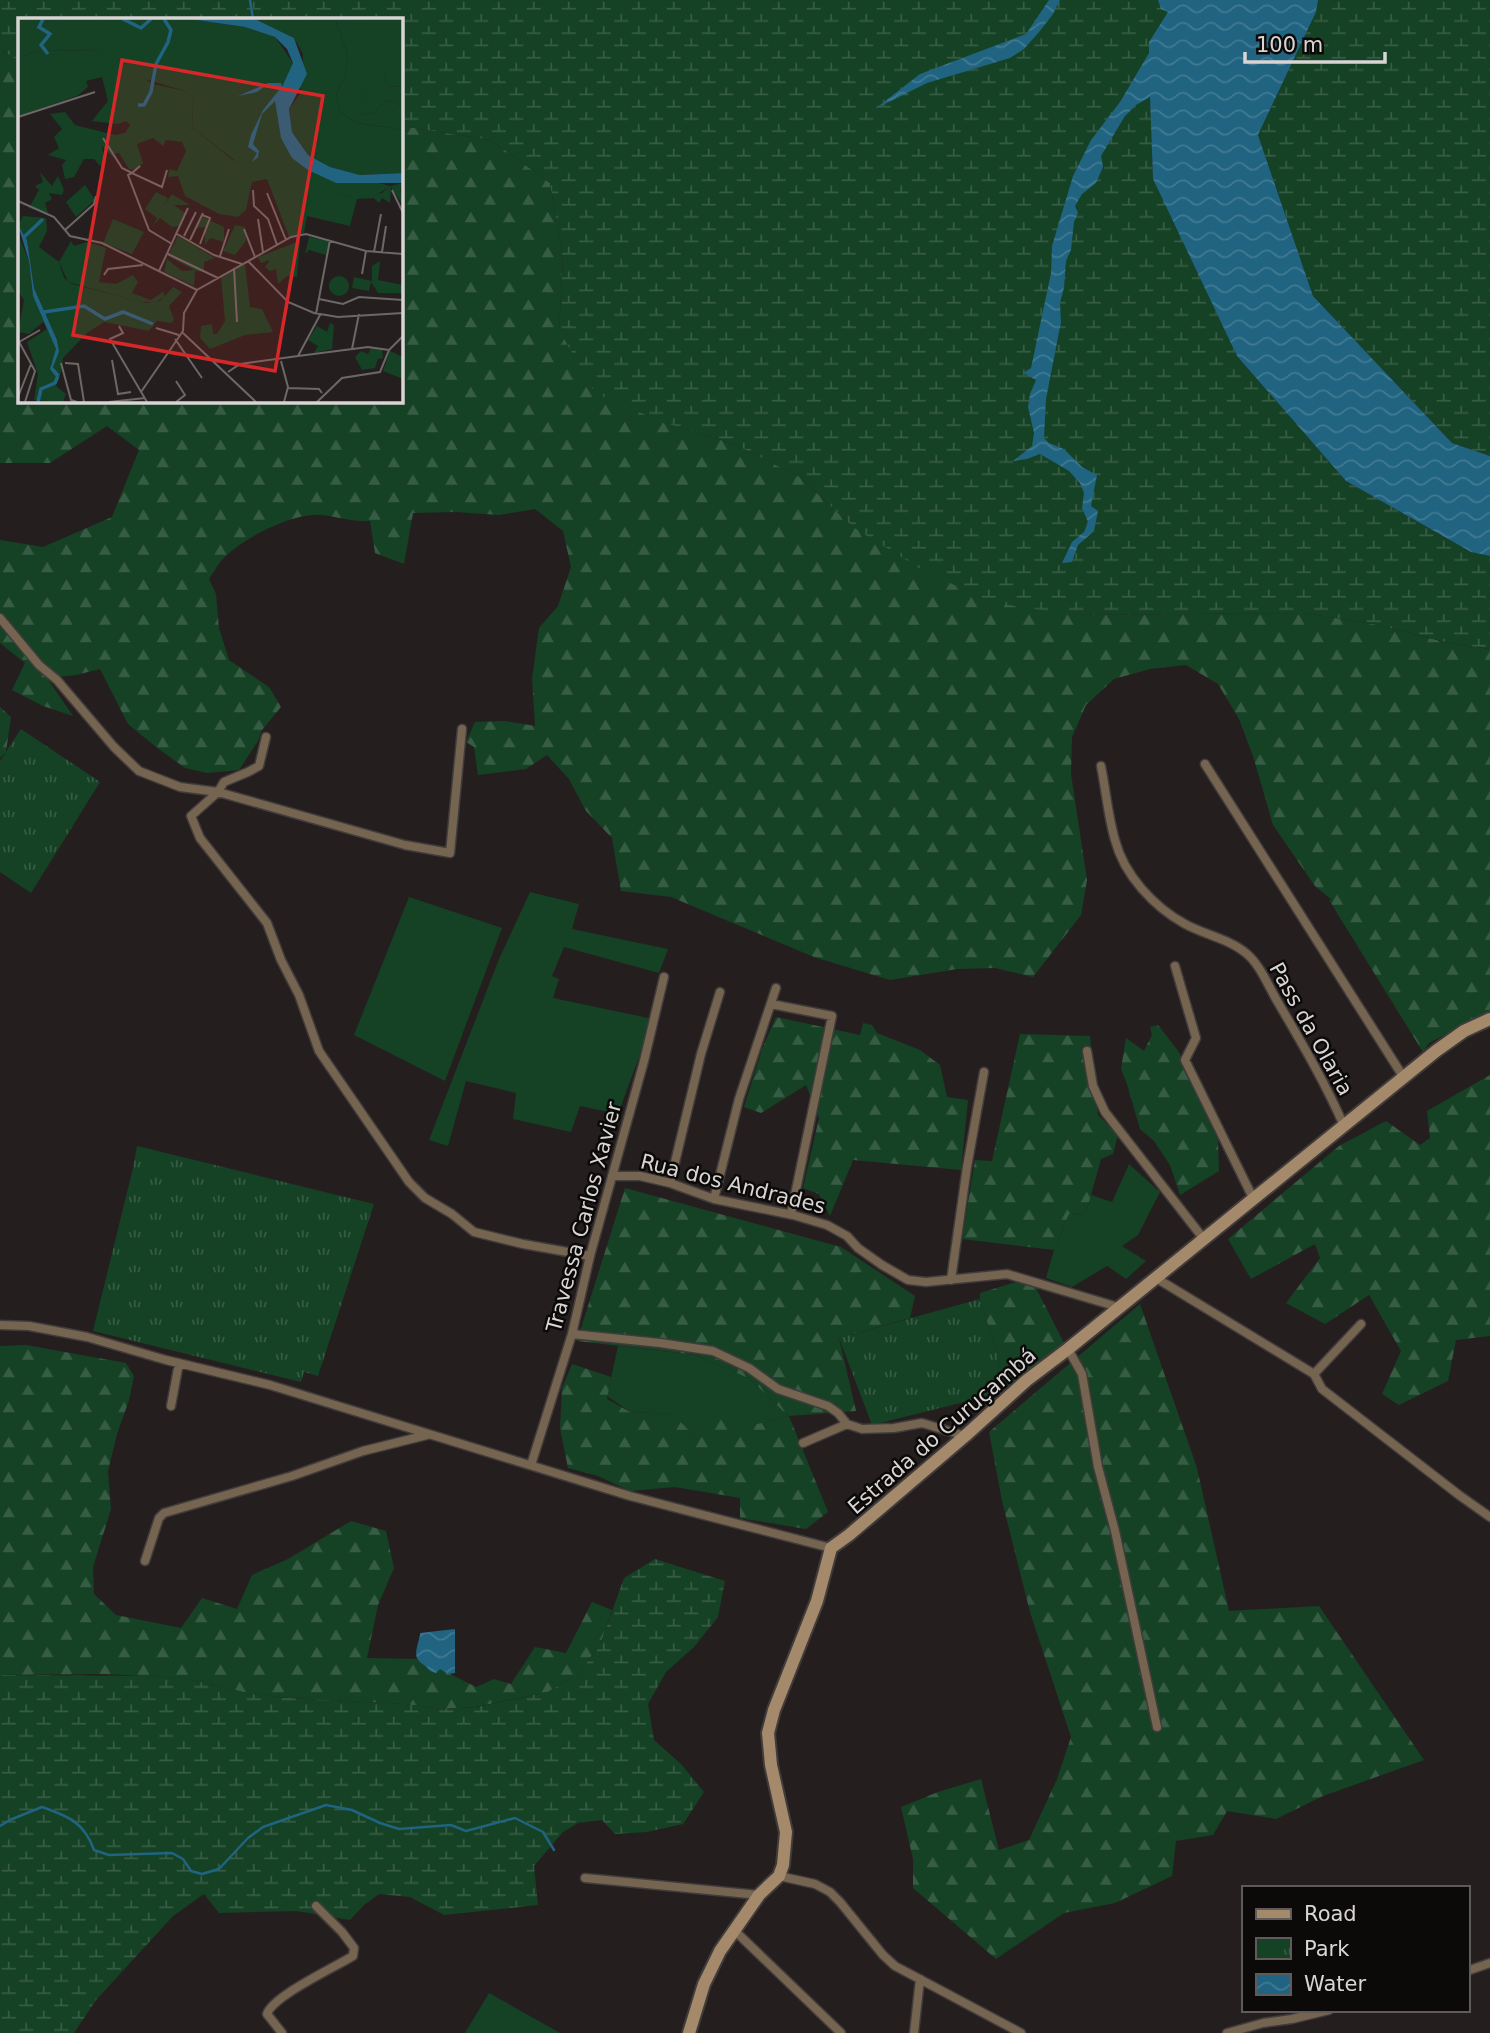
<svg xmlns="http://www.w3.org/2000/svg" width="1490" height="2033" font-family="'DejaVu Sans',sans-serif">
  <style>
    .green { fill: #154125 }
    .forest { fill: url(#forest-firs) }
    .wetland { fill: url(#wetland-marsh) }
    .park { fill: url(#park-tufts) }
    .water { fill: url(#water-waves) }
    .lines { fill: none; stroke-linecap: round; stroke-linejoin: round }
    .stream { stroke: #206481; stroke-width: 2.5 }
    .street-casing { stroke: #413c3b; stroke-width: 11 }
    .secondary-casing { stroke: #413c3b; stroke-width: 16 }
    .street { stroke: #746450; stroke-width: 8 }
    .secondary { stroke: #a48a6a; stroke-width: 12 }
    .labels { text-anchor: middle; stroke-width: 5; stroke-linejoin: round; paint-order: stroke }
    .street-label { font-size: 21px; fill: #d9d5d4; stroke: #0c0a09 }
    .inset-river { fill: none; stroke: #206481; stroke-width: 3.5 }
    .inset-road { fill: none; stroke: #6c6867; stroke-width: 2 }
    .view { fill: #d62828; fill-opacity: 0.15; stroke: #d62828; stroke-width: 3.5 }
    .inset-edge { fill: none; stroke: #d9d5d4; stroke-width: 3.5 }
  </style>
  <defs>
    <pattern id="forest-firs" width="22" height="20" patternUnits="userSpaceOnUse" patternTransform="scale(1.75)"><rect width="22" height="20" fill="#154125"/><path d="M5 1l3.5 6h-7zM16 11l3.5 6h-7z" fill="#365c44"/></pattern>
    <pattern id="wetland-marsh" width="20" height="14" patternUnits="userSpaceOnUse" patternTransform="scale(1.75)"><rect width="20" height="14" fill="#154125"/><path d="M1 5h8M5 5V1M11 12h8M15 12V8" fill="none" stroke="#365c44"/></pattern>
    <pattern id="park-tufts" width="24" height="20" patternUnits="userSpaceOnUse" patternTransform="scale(1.75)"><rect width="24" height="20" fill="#154125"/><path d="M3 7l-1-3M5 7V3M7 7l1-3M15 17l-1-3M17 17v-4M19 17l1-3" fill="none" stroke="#365c44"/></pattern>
    <pattern id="water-waves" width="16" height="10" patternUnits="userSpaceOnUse" patternTransform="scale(1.75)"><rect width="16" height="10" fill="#206481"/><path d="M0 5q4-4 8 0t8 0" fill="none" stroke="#407992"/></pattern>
  </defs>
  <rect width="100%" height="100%" fill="#241f1e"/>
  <path class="green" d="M530,892L579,904L572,929L668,949L659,973L564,947L552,976L559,979L553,998L653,1019L618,1114L580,1106L571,1132L513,1119L516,1093L466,1081L448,1146L429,1140L499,959Z
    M409,897L502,928L445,1081L354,1035Z
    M1129,1164L1160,1192L1138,1235L1122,1246L1146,1261L1126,1279L1107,1266L1072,1287L1046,1278L1054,1250L1069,1214L1086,1213L1091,1195L1112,1202Z
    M618,1346L696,1355L750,1379L788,1416L698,1440L672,1414L630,1412L607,1396Z
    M489,1993L560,2033H465Z"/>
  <path class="forest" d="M0,49L19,61V401H401V128H414L491,140L550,183L563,259L559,330L662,422L732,443L800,477L853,527L1071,615L1304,613L1379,625L1448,643L1490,649V1014L1481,1016L1429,1043L1423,1052L1329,900L1333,901L1315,886L1273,825L1253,756L1239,719L1218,684L1186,665L1150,669L1114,679L1086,705L1072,737L1071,774L1087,880L1081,915L1033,977L995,968L957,969L890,980L814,957L671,897L621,891L612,838L586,811L569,779L547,755L526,769L478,775L474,747L466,742L475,722L505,721L535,726L532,679L539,628L558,606L571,567L563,531L535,509L499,515L456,512L413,513L404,564L375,553L370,521C353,522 339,517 322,515C293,512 240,539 221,561C217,566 213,573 209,579L216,594L219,628L229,660L269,687L281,707L262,730L258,741L239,770L207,773L185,768L156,747L128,724L100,669L76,675L47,678L73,716L43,706L12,690L25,663L0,643V540L43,547L112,517L139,450L107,426L50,463H0Z
    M0,707L11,717L6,752L0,758Z
    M776,1017L860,1035L863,1023L872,1025L877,1033L920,1050L940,1065L947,1097L968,1100L961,1170L853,1160L830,1216L819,1194L803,1188L819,1118L806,1085L761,1113L744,1107L762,1049Z
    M1158,1025L1179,1052L1218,1140L1219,1171L1180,1195L1170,1165L1154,1141L1140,1129L1127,1084L1121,1069L1126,1038L1144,1051L1152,1035L1150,1027Z
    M1020,1034L1090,1036L1098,1115L1118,1135L1113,1154L1101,1159L1086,1213L1069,1214L1054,1250L962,1239L975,1160L992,1161Z
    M1490,1075V1336L1456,1340L1448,1381L1399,1405L1382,1394L1401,1351L1369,1295L1325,1324L1286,1303L1320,1258L1315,1244L1251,1279L1228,1239L1339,1146L1386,1121L1420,1145L1430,1138L1427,1111Z
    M625,1188L841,1247L915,1296L910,1318L839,1338L856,1411L789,1416L828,1512L806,1529L740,1518V1498L675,1487L630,1491L598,1476L568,1468L560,1428L562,1388L572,1364L611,1377L607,1399L630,1412L673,1414L698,1440L717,1413L730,1431L788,1416L750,1379L696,1355L577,1341Z
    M1016,1282L1036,1288L1066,1347L1008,1391L980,1299V1293Z
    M1140,1304L1197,1468L1229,1611L1319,1606L1424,1760L1323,1796L1276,1819L1227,1811L1213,1835L1176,1841L1172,1876L1115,1903L1064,1913L996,1959L913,1888V1859L901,1807L938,1792L981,1779L999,1850L1029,1840L1057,1779L1071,1737L1030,1612L1002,1501L989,1432Z
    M26,1345L126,1363L134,1376L129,1400L117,1434L108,1471L111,1509L93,1567L94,1594L116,1615L181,1628L202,1598L237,1609L252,1575L288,1559L351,1521L386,1531L394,1568L378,1605L367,1658L417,1659L427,1666L440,1669L476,1687L494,1679L511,1684L535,1647L566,1653L592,1602L612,1610L600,1645L579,1673L548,1692L475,1707L441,1709L405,1704L288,1698L252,1694L182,1678L106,1674L0,1675V1346Z"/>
  <path class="wetland" d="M0,0H1176L1149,42L1153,179L1237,356L1346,481L1471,552L1490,556V649L1449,643L1379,625L1304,613L1071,615L991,602L922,570L853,527L800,477L732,443L662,422L595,393L559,330L563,259L550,183L491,140L414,128H401V19H19V61L0,49Z
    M1318,0H1490V456L1452,443L1313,296L1258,135L1316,12Z
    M655,1559L725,1581L718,1617L694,1647L666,1672L648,1704L654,1740L681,1764L704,1792L683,1824L647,1832L615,1834L602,1820L578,1823L563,1832L534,1866L538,1905L444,1915L410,1897L379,1894L364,1905L350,1920L297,1911L219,1913L204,1894L173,1916L96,2000L74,2033H0V1675L146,1676L182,1678L252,1694L288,1698L405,1704L441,1709L477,1707L548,1692L579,1673L600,1645L624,1578Z"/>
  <path class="park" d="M21,729L100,782L31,893L0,872V761Z
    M137,1146L374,1204L318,1376L304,1372L301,1382L93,1331L133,1168Z
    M980,1299L1008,1391L872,1425L839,1338Z"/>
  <path class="water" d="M1049,0H1060L1053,14L1039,32L1024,49L1010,58L927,83L875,109L920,74L1026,34Z
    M1158,0H1318L1316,12L1258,135L1313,296L1452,443L1490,456V556L1471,552L1346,481L1237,356L1153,179L1150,97L1136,105L1125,116L1101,156L1103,167L1096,183L1082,194L1075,206L1078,213L1074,222L1071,250L1066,261L1064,288L1060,303L1061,322L1046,399L1044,438L1049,443L1064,449L1082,467L1097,475L1091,506L1098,511L1094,531L1078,545L1072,562L1062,563L1072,542L1084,532L1088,522L1082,508L1084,493L1080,483L1069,471L1040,454L1027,459L1013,461L1032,446L1034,433L1028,407L1030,394L1036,380L1023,373L1031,368L1051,273L1052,246L1073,176L1091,140L1120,102L1149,53V42L1168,12L1161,9Z
    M455,1629V1673L448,1674L440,1669L436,1673L430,1671C426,1665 419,1663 417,1658C414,1651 420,1640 420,1633Z"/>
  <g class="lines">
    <path class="stream" d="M250,0L253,19
      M0,1826L10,1820L42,1807C68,1816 84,1822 94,1850L109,1855L172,1853L183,1859L191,1871L202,1874L219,1869L248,1838L263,1827L326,1805L352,1810L380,1823L399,1829L451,1825L466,1831L515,1818L543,1832L554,1850"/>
    <defs>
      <path id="street" d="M0,618L39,665L57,680L114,747L139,771L180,787L218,792L224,782L248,772L259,766L266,737
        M462,729L450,853L405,845L218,792L191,816L200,838L267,923L281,960L299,995L319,1051L409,1182L425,1198L452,1214L474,1232L523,1244L590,1256
        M1205,764L1404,1078
        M1101,766C1106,791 1108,816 1115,840C1124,875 1154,907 1185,924C1205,935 1230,939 1247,954C1260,965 1268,985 1276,999C1300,1040 1325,1082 1344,1126
        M1175,966L1196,1038L1185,1060L1253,1198
        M771,1004L832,1016L791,1214
        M1087,1051L1093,1086L1105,1112L1203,1238
        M612,1176H640L670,1183L714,1199L793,1215L827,1225L847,1236L858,1248L882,1265L908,1280L926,1282L1007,1274L1118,1307
        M670,1183L701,1054L720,992
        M714,1199L739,1099L776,988
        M1156,1278L1314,1374L1322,1389L1459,1495L1490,1517
        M951,1280L967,1167L984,1072
        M0,1325L29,1326L87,1337L166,1360L270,1385L630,1496L831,1548
        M572,1334L660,1343L713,1351L749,1368L778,1389L828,1406L838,1413L847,1424L862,1429L894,1428L922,1423L965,1436
        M1068,1349L1082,1374L1098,1467L1115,1531L1157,1727
        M1314,1374L1361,1324
        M171,1406L179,1363
        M803,1443L847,1424
        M531,1465L572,1334L590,1256L644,1061L664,977
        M145,1561L159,1518L164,1513L292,1476L363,1451L427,1435
        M779,1876L815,1884L830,1892L840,1902L883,1955L895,1966L1021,2033
        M585,1878L759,1895
        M734,1930L841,2033
        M1467,1971L1490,1963
        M282,2033L267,2014C273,1996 335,1967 353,1956L354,1948L342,1932L316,1906
        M914,2033L920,1979
        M1227,2033L1263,2023L1292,2019L1329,2010"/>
      <path id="secondary" d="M689,2033L704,1984L720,1951L759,1895L779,1876L783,1865L786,1832L771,1765L768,1733L774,1710L817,1601L831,1548L849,1535L965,1436L1027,1380L1068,1349L1436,1051L1464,1031L1490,1019"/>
    </defs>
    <use href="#street" class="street-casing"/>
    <use href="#secondary" class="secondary-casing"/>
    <use href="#street" class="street"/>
    <use href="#secondary" class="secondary"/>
  </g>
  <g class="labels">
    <g class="street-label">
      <text transform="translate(1311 1029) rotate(61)" y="7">Pass da Olaria</text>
      <text transform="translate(733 1184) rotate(14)" y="7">Rua dos Andrades</text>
      <text transform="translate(584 1217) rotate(-75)" y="7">Travessa Carlos Xavier</text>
      <text transform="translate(942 1431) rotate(-41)" y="7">Estrada do Curuçambá</text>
    </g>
  </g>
  <g transform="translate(18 18)">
    <rect width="385" height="385" fill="#241f1e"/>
    <path d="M348,54H367L368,68L385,69V88L369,82L356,94L345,97L338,87L348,76ZM67,167L77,182L58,199L48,184ZM138,174L150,180L146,187L154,176L172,187H156L168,196L161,208L154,209L142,200L135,207L139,200L127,191ZM362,243L360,262L385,267V275H360L353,264L351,273L334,270L336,259L354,263V248ZM311 268a10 10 0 1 1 20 0a10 10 0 1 1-20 0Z" fill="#154125"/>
    <path d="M317,1L385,2V69L368,68L367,54H349L348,76L339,87L345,97L356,94L369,82L385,88V112L339,105L322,94L318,75L327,58L330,37ZM28,32L82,33L135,66L167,73L174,80L175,110L215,142L335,179L364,175L372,168L382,169L385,187L373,169L372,185L364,180L361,185L356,180L339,181L332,208L289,198L286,215L271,219L249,161L234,164L228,192L220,199L201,196L167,178L160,158L150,159L151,151L159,153L168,133L164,124L148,122L145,128L135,120L119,126L125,145L118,152L111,151L101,135L94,136L97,141L84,128L87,144L82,148L76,141H66L56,159L47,161L44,147L48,142L30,137L41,130L36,119L44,111L32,96L47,94L57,107L97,117L107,115L112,107L108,103L100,106L74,103L90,83L84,59L68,63L70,69L59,78L0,98V39ZM22,154L34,168L40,158L46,172L44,177L31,175L34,181L27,185L30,195L11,190L21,172L17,168L25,164ZM185,199L206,209V224L192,220L187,227V209L178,210ZM217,207L227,209L228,223L217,237L205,233ZM160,218L197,240L186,244V254L177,253L176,268L146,254L149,241L164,253L176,252L150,238ZM291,219L311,223L308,237L291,232L287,236ZM53,223L56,228L70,224L88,230L81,264L98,266L115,257L120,264L114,275L133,282L146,273V279L138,284H123L50,264L41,244ZM282,223L279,259L269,258L260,266L258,251L252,253L247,249L252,242L243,245L240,239ZM227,246L232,289L244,291L255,314L227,317L192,331L182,320L183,308L194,306L195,316H199L207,303L203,260ZM312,305L316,307L314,331L296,335L300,328L290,322L299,308L309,314ZM353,330L364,331L365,340L360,341L357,350L344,352L337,339L343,333L350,336ZM372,333L385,339V361L365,353Z" fill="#154125"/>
    <path d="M0,1H172L227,9L257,19L275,45L270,63L258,76L274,140L372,168L385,165V171L373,168L355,179H335L224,148L175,110L174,80L167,73L116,58L82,33L28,32L0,39ZM237,1H317L330,37L327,58L318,75L322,94L339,105L385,112V155L342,157L312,149L290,137L274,114L271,91L282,76L285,36L276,20ZM5,198L28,200L29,213L21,229L41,244L46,260L54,266L128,285L142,283L155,269L164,274L151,288L156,302L153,305L139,303L131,313L86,304L69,315L45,340L43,354L38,368L48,376L45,384L16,382L20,356L9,324L29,311L25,304L11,316L0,314L6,282L0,273V216L11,243L15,278L37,324L39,335L33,346L38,359L41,357L35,348L41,334L39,322L16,270L9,222L0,207Z" fill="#154125"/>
    <path d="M95,201L126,214L114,236L85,225Z" fill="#154125"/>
    <path d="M172,1H237L276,20L289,56L271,91L274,114L290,137L312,149L342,157L385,155V165H318L290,152L274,140L263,120L257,83L244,96L235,126L241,133L240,138L239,140L234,144L239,135L230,129L233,117L245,92L261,72L249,67L239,74L220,78L250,65H263L264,69L275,45L269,31L257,19L227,9ZM0,207L9,222L16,270L39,322L41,334L35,349L42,357L38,359L32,351L38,331L15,278L11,243Z" fill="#206481"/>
    <path class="inset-river" d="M25,1L21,9L32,16L23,27L30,36M105,1L123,10L133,1M120,87H126L133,74L138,46L150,24L153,12L146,1M5,220L25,201M26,294L66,288L87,301L105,294L135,306M20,384L23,371L37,365L40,358"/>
    <path class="inset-road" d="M0,99L77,74M85,120L104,150L114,155L122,148M149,152L144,169L114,155L110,157L131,212L154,226M235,172L236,188L250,201L259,227M374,172L385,195M249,175L268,222M0,183L36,199L52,218L84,225L179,272M240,201L245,234M226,211L237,239M47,212L76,186L78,178M159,216L196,237L224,246M166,218L178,194M172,222L185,195M182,226L192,200L184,197M356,234L363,196M364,234L368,208M150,236L200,260M202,238L211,211M230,243L270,284L296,295L320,299L385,295M216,250L219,304M141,253L170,190M344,256L348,233M86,257L90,251L125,247M301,281L325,286L341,279L385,282M298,296L312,222M101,308L105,315L92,321L129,384M138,310L161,317M165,315L238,384M157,321L184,360M0,322L17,353L7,384M1,324L22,312M334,331L341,296M280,338L302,297M94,342L100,376L113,374M263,343L270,369L266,384M43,345L53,382L59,384M47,345L60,346L66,384M210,354L222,346L280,338L350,329L371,332M270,370L301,371L304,375M123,374L165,313L166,295L179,272L273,219L288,216L348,233L385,236M0,379L13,346M91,384L127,380M158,384L167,377L158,363M299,384L324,360L362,354L371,332L385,318"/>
    <path class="view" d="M104,42L305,78L257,353L55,317Z"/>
    <rect width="385" height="385" class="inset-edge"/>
  </g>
  <rect x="1242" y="1886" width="228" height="126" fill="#0c0a09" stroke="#5e5b5a" stroke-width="2"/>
  <rect x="1256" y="1909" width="35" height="10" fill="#a48a6a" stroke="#5e5b5a" stroke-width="2"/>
  <text x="1304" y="1921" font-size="21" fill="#d9d5d4">Road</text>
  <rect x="1256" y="1938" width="35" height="21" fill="url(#park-tufts)" stroke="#5e5b5a" stroke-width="2"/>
  <text x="1304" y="1956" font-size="21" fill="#d9d5d4">Park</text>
  <rect x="1256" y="1974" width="35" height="21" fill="url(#water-waves)" stroke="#5e5b5a" stroke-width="2"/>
  <text x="1304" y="1991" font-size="21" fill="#d9d5d4">Water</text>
  <path d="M1245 52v10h140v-10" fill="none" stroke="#d9d5d4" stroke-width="3.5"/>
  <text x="1256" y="52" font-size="21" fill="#d9d5d4" stroke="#0c0a09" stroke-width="5" paint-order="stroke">100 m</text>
</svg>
